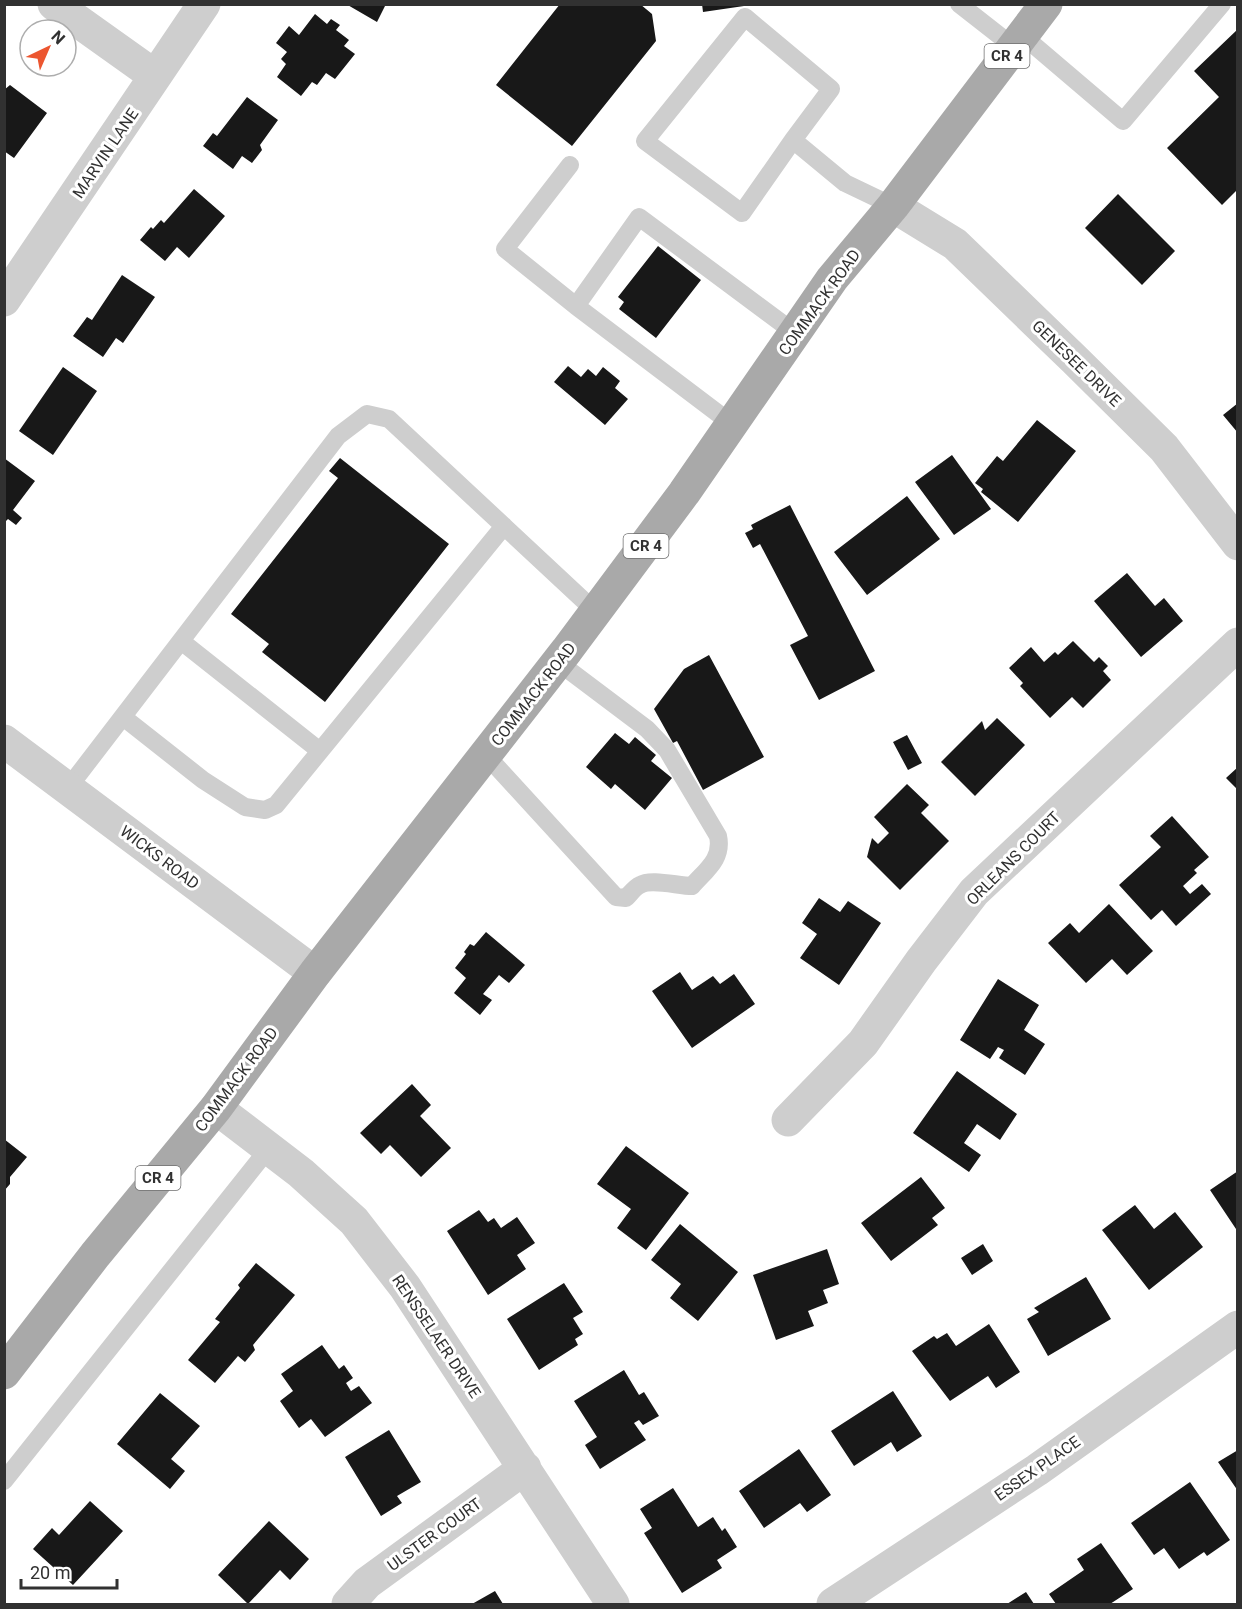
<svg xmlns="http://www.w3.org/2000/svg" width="1242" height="1609" font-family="Roboto,sans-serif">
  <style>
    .building { fill: #181818 }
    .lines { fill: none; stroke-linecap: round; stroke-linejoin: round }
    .service { stroke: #cecece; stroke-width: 18 }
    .minor { stroke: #cecece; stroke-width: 33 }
    .primary { stroke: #a9a9a9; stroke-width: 33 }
    .labels { text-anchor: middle; stroke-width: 6; stroke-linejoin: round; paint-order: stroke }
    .shield { fill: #fff; stroke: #6f6f6f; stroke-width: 1.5 }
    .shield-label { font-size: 15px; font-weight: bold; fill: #313131 }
    .street-label { font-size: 16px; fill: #313131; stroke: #fff }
  </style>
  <rect width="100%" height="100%" fill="#fff"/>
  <path class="building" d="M346,4H386L377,22Z
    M560,4H640L652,14L656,41L572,146L496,85Z
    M702,4H744V6L703,12Z
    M315,14L327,24L331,19L340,25L336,30L349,40L344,46L355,54L335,79L326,73L317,85L312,82L301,96L277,77L286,64L281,59L287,52L276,43L289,26L299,35Z
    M1238,29V189L1222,205L1167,148L1219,97L1194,71Z
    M10,85L47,113L14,158L4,151V90Z
    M247,97L278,120L260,145L262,150L252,163L242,156L233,169L203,146L213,133L217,136Z
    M194,189L225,216L189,258L177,247L165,261L140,240L151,227L153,229L161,220L164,223Z
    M1118,194L1175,251L1142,285L1085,228Z
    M658,246L701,280L656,338L619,309L624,302L618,297Z
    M122,275L155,297L123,343L116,338L103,357L73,336L87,317L92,320Z
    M568,366L581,377L588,369L596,376L603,367L620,381L615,388L628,399L605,425L554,382Z
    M63,367L97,391L53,455L19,431Z
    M1238,403V433L1223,415Z
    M1037,420L1076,451L1018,522L981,492L983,489L975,483L997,456L1003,461Z
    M952,455L991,509L954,535L915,482Z
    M4,458L35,481L13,510L22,518L16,525L8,519L4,523Z
    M340,458L449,544L325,702L262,652L269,644L231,614L338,478L329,471Z
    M907,496L940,539L867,595L834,552Z
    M790,505L875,671L819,700L790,645L808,636L760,544L753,548L745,533L753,529L751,525Z
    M1127,573L1155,606L1164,598L1183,621L1141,657L1094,601Z
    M1073,641L1094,662L1099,657L1108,666L1103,671L1111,680L1083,708L1072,697L1050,718L1020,686L1023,683L1009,668L1031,647L1044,662L1055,652L1058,655Z
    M709,655L764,757L703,790L677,741L673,743L654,709L684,669Z
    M997,718L1025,745L975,796L941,762L982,721L985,730Z
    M615,733L629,744L635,737L656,755L651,761L672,778L645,810L615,784L611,789L586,767Z
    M907,735L922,763L908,770L893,742Z
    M1238,767V790L1226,778Z
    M907,784L929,805L921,813L949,841L900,890L867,857L872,838L878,844L889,833L874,817Z
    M1172,816L1209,857L1194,870L1197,873L1183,886L1190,894L1202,884L1211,894L1176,926L1162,910L1151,920L1119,885L1161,847L1150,836Z
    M819,898L840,912L848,901L881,923L839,985L800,958L817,934L802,923Z
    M1109,904L1153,951L1127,975L1112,959L1086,983L1048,943L1070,923L1079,933Z
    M486,932L525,965L509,983L499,975L483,994L492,1000L480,1015L454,993L466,978L455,968L466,954L464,952L470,944L474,946Z
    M680,972L692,990L713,976L720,984L734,974L755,1004L692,1048L652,991Z
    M998,979L1039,1005L1024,1030L1045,1044L1025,1075L999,1058L1004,1050L998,1047L990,1059L960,1040Z
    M957,1071L1017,1114L1000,1140L977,1124L964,1143L981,1155L969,1172L913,1133Z
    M412,1084L431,1105L420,1116L451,1148L421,1177L390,1145L381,1154L360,1133Z
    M4,1139L27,1157L10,1177V1184L4,1191Z
    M626,1146L689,1193L646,1250L617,1228L631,1209L597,1184Z
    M1238,1171V1228L1236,1229L1210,1190Z
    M921,1177L945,1208L932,1218L938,1225L891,1261L861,1223Z
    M1135,1205L1154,1229L1175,1212L1203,1247L1149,1290L1102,1230Z
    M479,1210L488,1222L494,1218L501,1228L517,1217L535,1243L517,1255L526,1269L488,1295L447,1231Z
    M680,1224L738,1272L698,1321L670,1298L681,1284L651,1260Z
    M983,1244L993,1261L972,1275L961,1258Z
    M827,1249L839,1284L823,1290L828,1303L808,1311L814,1326L776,1340L753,1275Z
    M256,1263L295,1295L253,1345L255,1350L245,1362L238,1356L215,1383L188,1360L220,1322L215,1319L240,1288L238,1285Z
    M1086,1277L1111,1319L1048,1356L1027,1319L1039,1312L1034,1308Z
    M564,1283L583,1312L573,1318L583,1334L575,1339L578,1345L539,1370L507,1319Z
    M989,1324L1020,1372L996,1388L988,1376L950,1401L912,1351L934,1336L937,1339L947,1333L956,1346Z
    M322,1345L339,1369L344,1365L353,1378L346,1383L351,1391L359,1386L372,1403L325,1437L311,1419L299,1428L280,1401L293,1391L281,1374Z
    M624,1370L639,1395L644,1392L659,1416L643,1425L639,1420L634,1423L646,1440L600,1469L585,1445L597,1437L574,1401Z
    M893,1391L922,1436L897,1452L891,1442L854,1466L831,1431Z
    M160,1393L200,1426L171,1459L185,1471L170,1489L117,1444Z
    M389,1430L421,1482L397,1496L402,1503L381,1516L345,1457Z
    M799,1449L831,1495L807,1512L800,1503L764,1528L739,1491Z
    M1238,1450V1491L1218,1462Z
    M1190,1482L1230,1540L1207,1556L1204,1552L1179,1569L1164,1548L1154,1555L1131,1523Z
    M673,1488L698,1527L713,1517L722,1531L725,1528L737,1547L717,1560L722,1568L682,1593L644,1533L652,1528L640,1509Z
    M90,1501L123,1531L73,1585L33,1549L52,1528L59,1535Z
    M269,1521L309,1559L290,1580L280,1570L248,1604L218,1575Z
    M1101,1543L1133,1589L1110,1604H1056L1049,1594L1084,1570L1077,1559Z
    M495,1591L503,1604H472Z
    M1026,1592L1034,1604H1007Z"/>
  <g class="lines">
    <path class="service" d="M959,4L1014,47
      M1022,35L1123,121L1222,4
      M793,140L742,213L645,141L745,17L831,89L793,140L845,183L893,206
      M570,165L505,249L576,306
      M732,424L576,306L639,217L795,333
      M181,641L320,751
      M123,717L203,780L245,807L265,810L276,805L504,526
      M486,755L616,897L626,898C630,894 635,887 640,885C651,878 678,886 692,886C706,870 723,859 718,836L667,750L647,729L558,662
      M68,788L338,436L367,414L389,419L596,612
      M4,1481L269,1148"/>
    <path class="minor" d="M54,4L155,76
      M893,206L955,244L1075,360L1164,448L1238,544
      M4,300L204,4
      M4,741L315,973
      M216,1108L301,1173L354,1221L405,1287L613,1604
      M788,1120L863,1043L921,961L974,892L1238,644
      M348,1604L367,1583L525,1468
      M833,1604L1037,1470L1238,1327"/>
    <path class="primary" d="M4,1373L95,1255L216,1108L315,973L567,650L684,493L832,279L893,206L1046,4"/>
  </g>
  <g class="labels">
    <g class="shield">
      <rect x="984.5" y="44" width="45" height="24" rx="4.5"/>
      <rect x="623.5" y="534" width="45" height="24" rx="4.5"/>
      <rect x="135.5" y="1166" width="45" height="24" rx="4.5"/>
    </g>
    <g class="shield-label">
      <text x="1007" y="61">CR 4</text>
      <text x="646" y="551">CR 4</text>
      <text x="158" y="1183">CR 4</text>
    </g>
    <g class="street-label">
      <text transform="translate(105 153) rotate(-56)" y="6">MARVIN LANE</text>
      <text transform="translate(819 302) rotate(-54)" y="6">COMMACK ROAD</text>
      <text transform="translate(1077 363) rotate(44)" y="6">GENESEE DRIVE</text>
      <text transform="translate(533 694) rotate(-52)" y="6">COMMACK ROAD</text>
      <text transform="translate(160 857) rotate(37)" y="6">WICKS ROAD</text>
      <text transform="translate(1013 858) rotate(-45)" y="6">ORLEANS COURT</text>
      <text transform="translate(236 1079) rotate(-53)" y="6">COMMACK ROAD</text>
      <text transform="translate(437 1336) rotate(56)" y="6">RENSSELAER DRIVE</text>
      <text transform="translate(1037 1468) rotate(-35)" y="6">ESSEX PLACE</text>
      <text transform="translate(434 1534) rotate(-36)" y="6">ULSTER COURT</text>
    </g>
  </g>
  <rect width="1242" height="1609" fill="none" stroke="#313131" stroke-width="12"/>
  <g transform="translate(48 48) rotate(44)"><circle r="28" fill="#ffffff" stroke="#adadad" stroke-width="1.5"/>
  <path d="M0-4.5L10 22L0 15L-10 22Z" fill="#ec5630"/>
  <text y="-9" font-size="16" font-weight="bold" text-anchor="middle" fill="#313131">N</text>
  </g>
  <path d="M21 1579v9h96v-9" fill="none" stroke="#313131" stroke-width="3"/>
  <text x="30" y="1579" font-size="18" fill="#313131" stroke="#ffffff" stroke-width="4.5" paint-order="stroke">20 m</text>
</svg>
